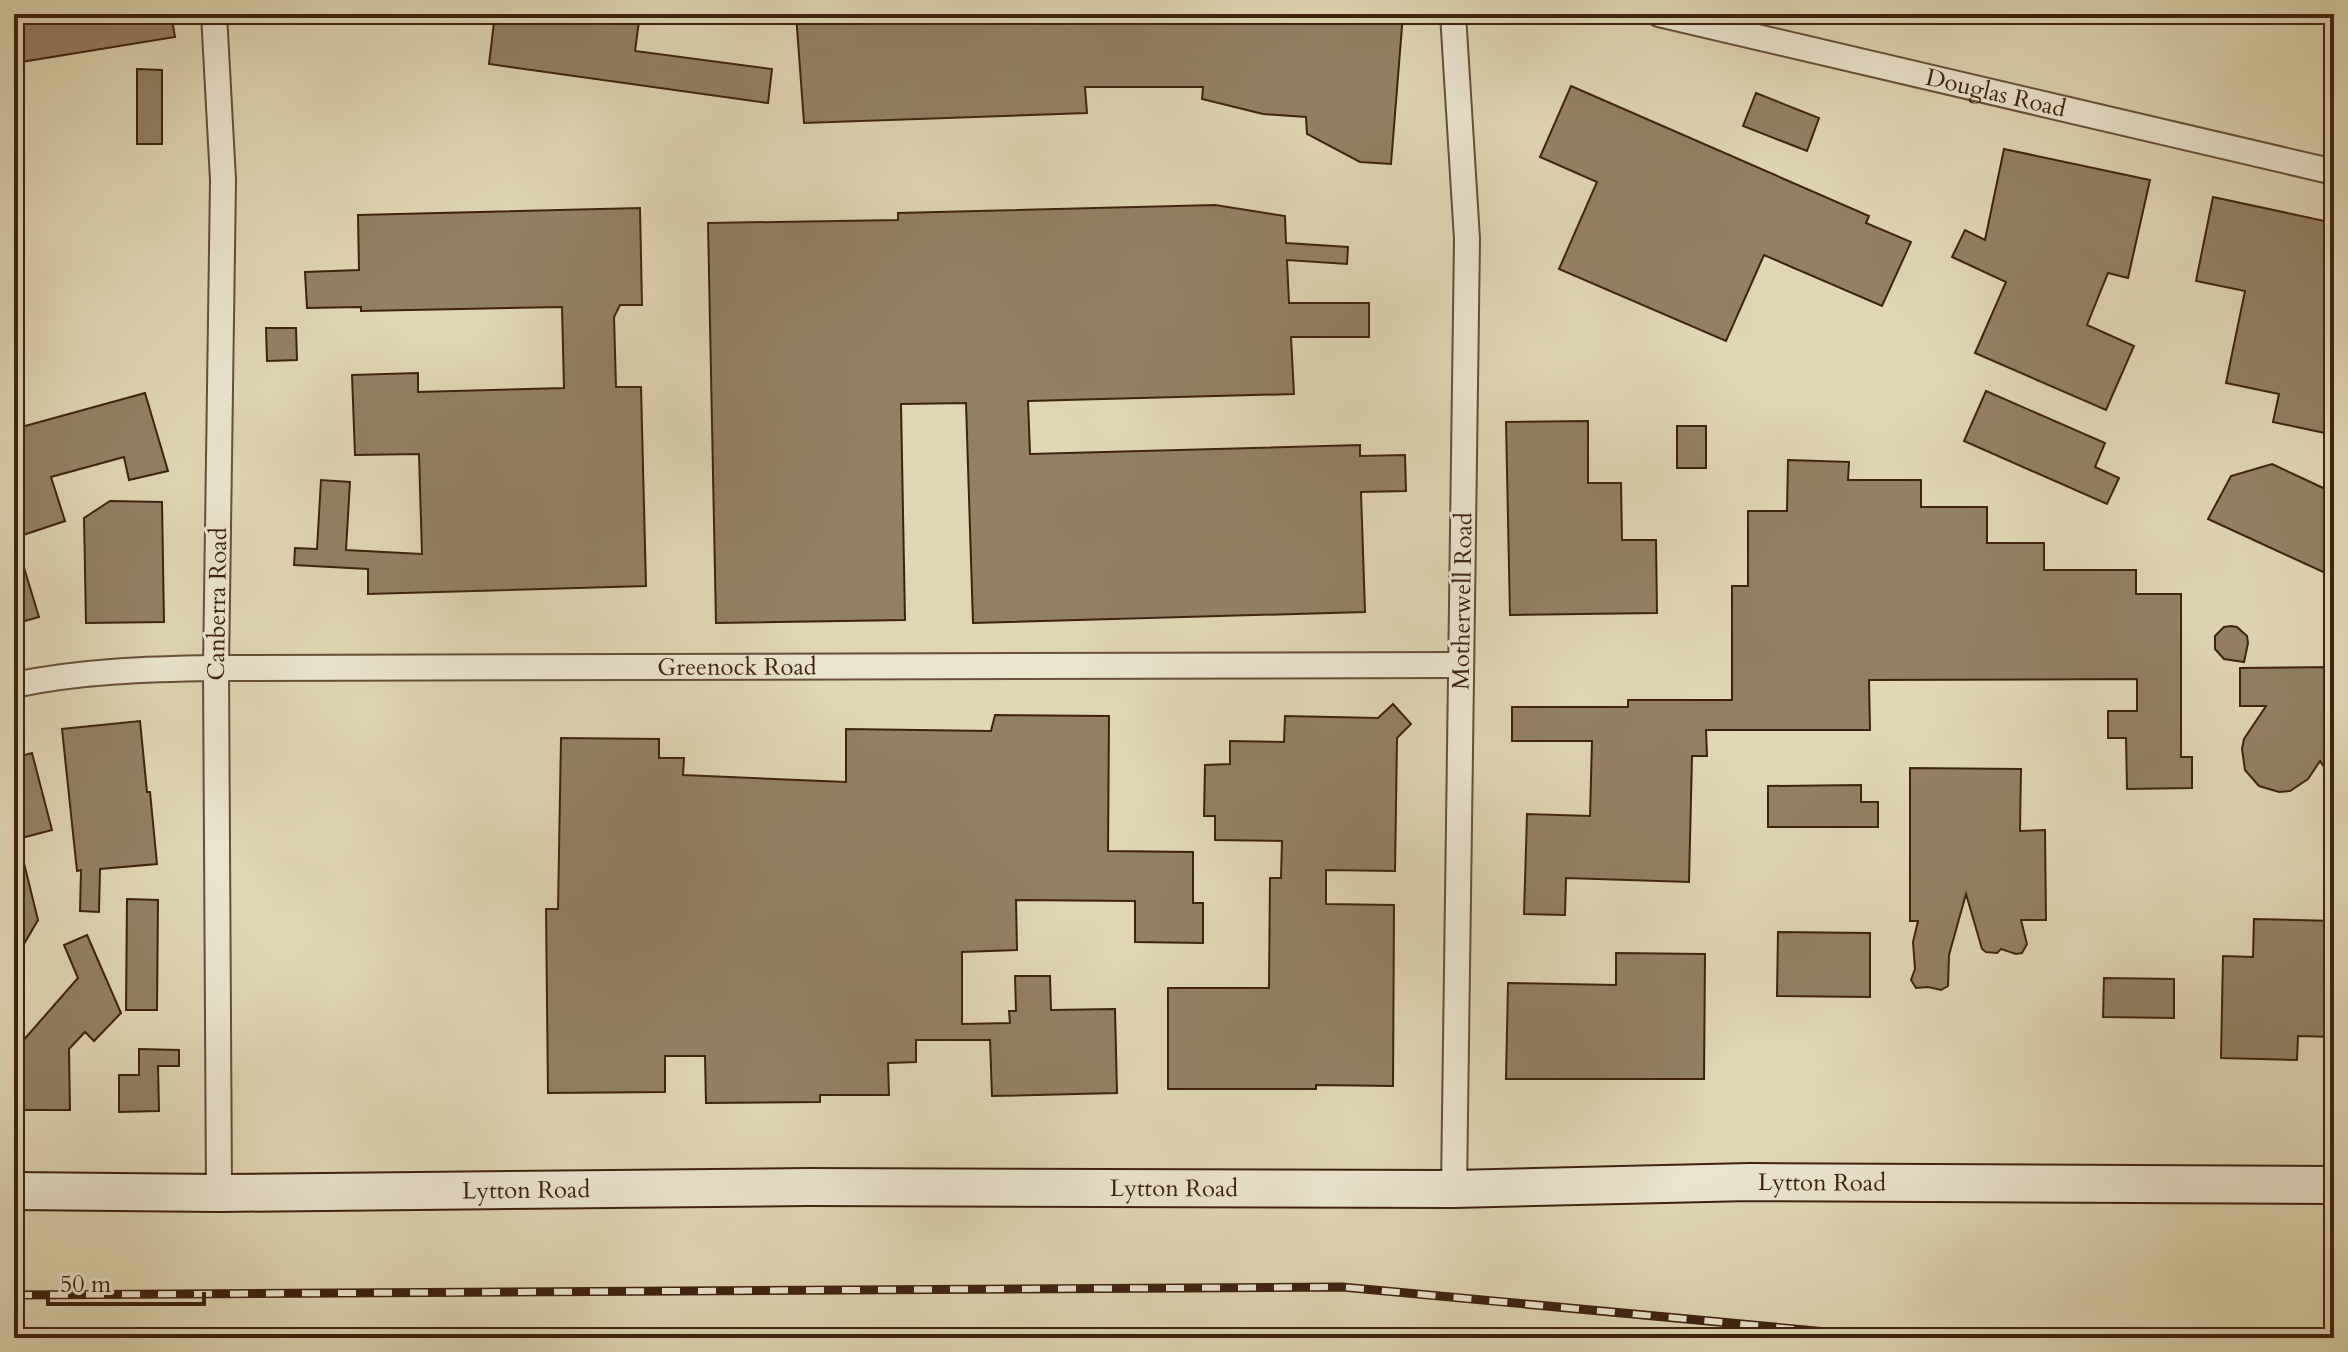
<svg xmlns="http://www.w3.org/2000/svg" width="2348" height="1352" font-family="Cardo,serif">
  <style>
    .building { fill: #938063; stroke: #3f220e; stroke-width: 2 }
    .lines { fill: none; stroke-linecap: round; stroke-linejoin: round }
    .street-casing { stroke: #674f37; stroke-width: 28 }
    .secondary-casing { stroke: #3f220e; stroke-width: 40 }
    .street { stroke: #ebe4cd; stroke-width: 24 }
    .secondary { stroke: #ebe4cd; stroke-width: 36 }
    .rail-casing { stroke: #3f220e; stroke-width: 9 }
    .rail { stroke: #ebe4cd; stroke-width: 6; stroke-dasharray: 18; stroke-linecap: butt }
    .labels { text-anchor: middle; stroke-width: 6; stroke-linejoin: round; paint-order: stroke }
    .street-label { font-size: 24px; fill: #3f220e; stroke: #ebe4cd }
  </style>
  <rect width="100%" height="100%" fill="#e0d6b2"/>
  <filter id="stains"><feTurbulence type="fractalNoise" baseFrequency=".0025" numOctaves="4"/><feColorMatrix values="0 0 0 0 .2 0 0 0 0 .09 0 0 0 0 .02 0 0 0 .5 -.17"/></filter>
  <radialGradient id="worn" r=".72"><stop offset=".6" stop-color="#630" stop-opacity="0"/><stop offset="1" stop-color="#630" stop-opacity=".3"/></radialGradient>
  <path class="building" d="M14,14H63L64,20L102,14H171L175,37L21,62Z
    M495,14H640L635,51L772,69L768,103L489,64Z
    M796,14H1403L1391,164L1360,162L1307,134L1306,117L1263,114L1202,99L1203,87H1085L1087,113L804,123Z
    M137,69L162,70V144H137Z
    M1571,86L1869,216L1866,223L1911,242L1882,306L1764,255L1726,341L1559,269L1597,182L1540,157Z
    M1756,93L1819,118L1807,151L1743,126Z
    M2004,149L2150,180L2128,278L2108,273L2087,325L2134,346L2106,410L1975,353L2006,282L1952,257L1965,230L1985,240Z
    M2213,197L2334,223V435L2273,422L2279,394L2226,383L2245,291L2196,281Z
    M1215,205L1285,216L1286,243L1348,247L1347,264L1287,260L1289,303H1369V337H1291L1294,394L1028,401L1030,454L1360,445V456L1405,455L1406,491L1361,492L1365,612L973,623L966,403L901,404L905,620L716,623L708,223L898,220V213Z
    M640,208L642,305H620L614,317L616,387H641L646,586L368,594V569L294,565L295,548L317,549L321,480L350,482L346,550L422,554L419,454L355,455L352,375L418,373V392L564,388L562,307L361,311V307L307,308L305,272L359,270L358,215Z
    M266,328H296L297,360L267,361Z
    M1986,391L2105,443L2095,467L2119,478L2107,504L1964,441Z
    M145,393L168,471L129,480L124,457L51,477L65,521L14,538V429Z
    M1588,421V483H1621L1622,540H1656L1657,613L1510,615L1506,422Z
    M1677,426H1706V468H1677Z
    M1788,460L1849,462L1848,480H1921V507H1987V543H2044V570H2136V594H2181V757H2192V788L2127,789L2126,738H2108V711H2137V679L1869,680L1870,730H1706L1707,756H1692L1689,882L1566,878L1565,915L1524,914L1527,814L1590,816L1592,741H1512V707H1628V700H1732V586H1748V511H1787Z
    M2272,464L2334,493V577L2208,519L2231,476Z
    M110,501L162,502L164,622L86,623L84,518Z
    M18,548L39,617L14,624V549Z
    M2231,626L2237,627L2247,636L2248,643L2244,662L2224,659L2215,649V636L2224,627Z
    M2334,667V782L2320,761L2308,779L2290,791L2279,792L2259,786L2245,770L2242,749L2244,739L2266,706H2240V668Z
    M1393,704L1411,724L1397,738L1395,871L1326,870V904L1394,905L1393,1086L1316,1085V1089H1168V988H1269L1270,878H1281L1282,841L1215,840V816H1204L1205,765L1230,764V741L1284,742L1285,716L1378,718Z
    M995,715L1109,716L1108,851L1193,852V903H1203V943L1135,942V901L1016,900L1017,950L962,952V1024L1010,1023L1009,1011H1016L1015,976H1050L1051,1010L1115,1009L1117,1093L992,1096L990,1040H916V1062L888,1063L889,1095H820V1102L706,1103L705,1056H665V1092L548,1093L546,909H558L561,738L659,739V758H684L683,775L846,782V729L991,731Z
    M140,721L147,792H150L157,864L100,869L99,912L80,911L81,870L77,871L62,729Z
    M32,753L52,830L14,840V758Z
    M1910,768L2021,769L2020,831L2045,830L2046,920H2021L2027,944L2022,953L2016,954L2001,949L1997,953L1986,952L1982,949L1966,894L1949,955L1948,986L1941,990L1928,987L1916,988L1911,980L1915,969L1913,942L1918,921H1910Z
    M1861,785V802H1878V827H1768V786Z
    M20,847L38,920L14,961V848Z
    M127,899L158,900L157,1010H126Z
    M2254,919L2334,921V1037L2298,1036L2297,1060L2221,1058L2223,956L2253,957Z
    M1778,932L1870,933V997L1777,996Z
    M87,935L121,1013L94,1041L85,1032L69,1049L70,1110H14V1051L78,978L64,945Z
    M1616,953L1705,954L1704,1079H1506L1508,983L1616,985Z
    M2104,978L2174,979V1018L2103,1017Z
    M139,1049L179,1050V1066H158L159,1111L119,1112V1075H139Z"/>
  <g class="lines">
    <defs>
      <g id="street">
        <path d="M214,14L223,180L216,668L219,1193"/>
        <path d="M1453,14L1467,239L1454,1189"/>
        <path id="s1" d="M1659,14L2334,172"/>
        <path id="s2" d="M14,685C81,671 148,669 216,668L1461,665"/>
      </g>
      <g id="secondary">
        <path id="s3" d="M14,1191L219,1193L808,1187L1454,1189L1750,1182L2334,1185"/>
      </g>
    </defs>
    <use href="#street" class="street-casing"/>
    <use href="#secondary" class="secondary-casing"/>
    <use href="#street" class="street"/>
    <use href="#secondary" class="secondary"/>
    <defs>
      <path id="rail" d="M14,1295L1342,1287L1892,1338"/>
    </defs>
    <use href="#rail" class="rail-casing"/>
    <use href="#rail" class="rail"/>
  </g>
  <g class="labels">
    <g class="street-label">
      <text dy="8" stroke="none"><textPath href="#s1" startOffset="346">Douglas Road</textPath></text>
      <text transform="translate(1462 601) rotate(-89)" y="8">Motherwell Road</text>
      <text transform="translate(217 604) rotate(-89)" y="8">Canberra Road</text>
      <text dy="8" stroke="none"><textPath href="#s2" startOffset="724">Greenock Road</textPath></text>
      <text dy="8" stroke="none"><textPath href="#s3" startOffset="1808">Lytton Road</textPath></text>
      <text dy="8" stroke="none"><textPath href="#s3" startOffset="1160">Lytton Road</textPath></text>
      <text dy="8" stroke="none"><textPath href="#s3" startOffset="512">Lytton Road</textPath></text>
    </g>
  </g>
  <rect width="2348" height="1352" fill="none" stroke="#e0d6b2" stroke-width="48"/>
  <rect x="16" y="16" width="2316" height="1320" fill="none" stroke="#3f220e" stroke-width="4"/>
  <rect x="24" y="24" width="2300" height="1304" fill="none" stroke="#3f220e" stroke-width="2"/>
  <path d="M48 1292v12h156v-12" fill="none" stroke="#3f220e" stroke-width="4"/>
  <text x="60" y="1292" font-size="24" fill="#3f220e" stroke="#ebe4cd" stroke-width="6" paint-order="stroke">50 m</text>
  <rect width="100%" height="100%" filter="url(#stains)"/>
  <rect width="100%" height="100%" fill="url(#worn)"/>
</svg>
